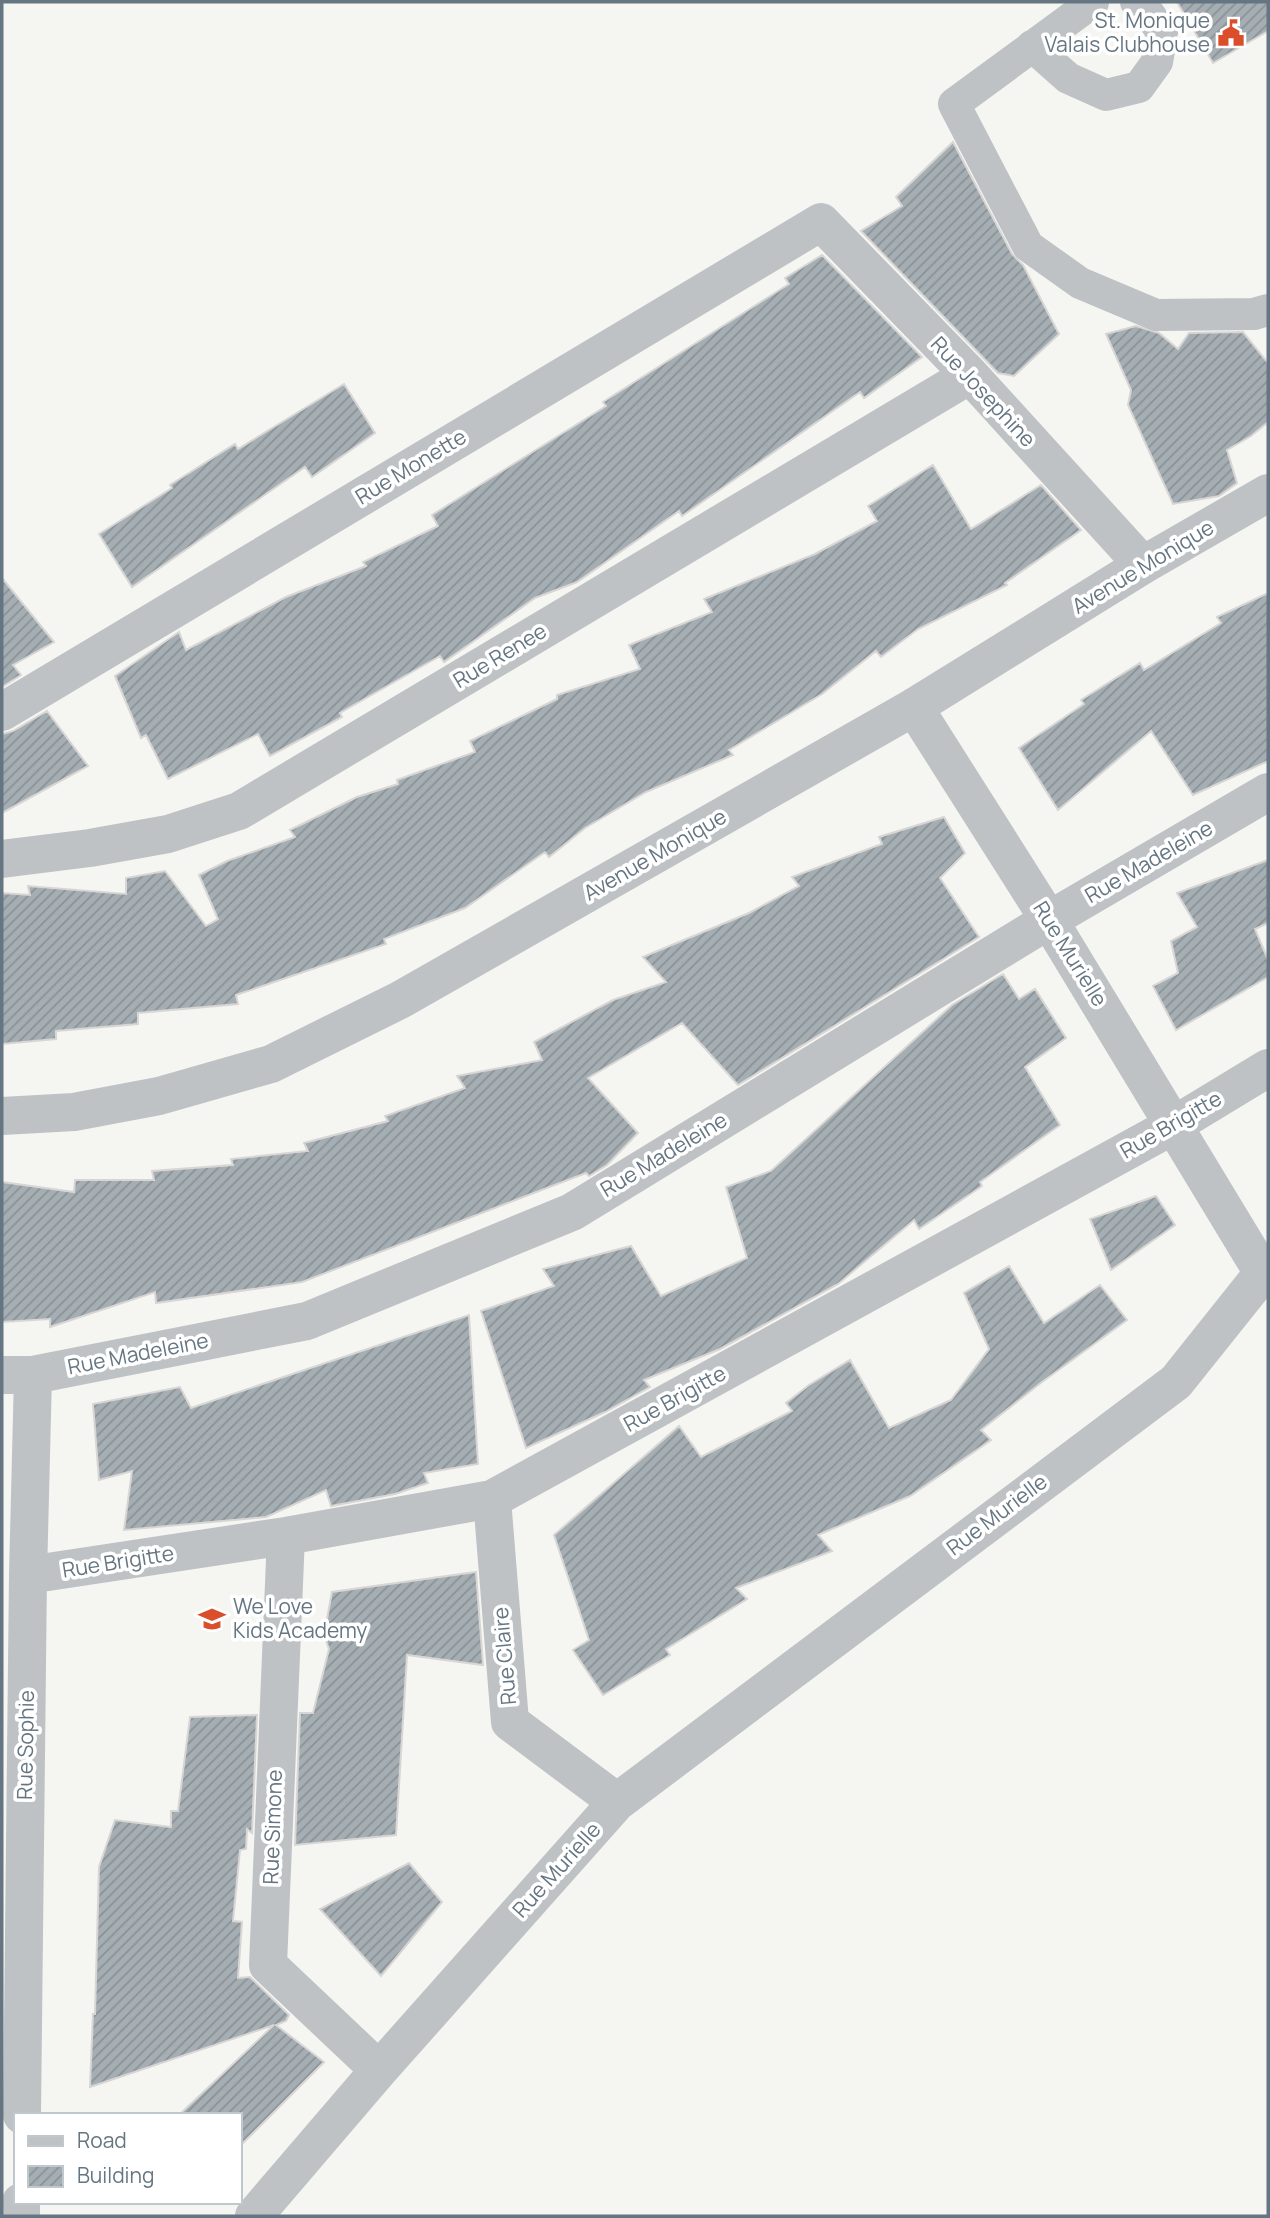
<svg xmlns="http://www.w3.org/2000/svg" width="1270" height="2218" font-family="Manrope,sans-serif">
  <style>
    .building { fill: url(#building-hatch); stroke: #d7d6d4; stroke-width: 2 }
    .lines { fill: none; stroke-linecap: round; stroke-linejoin: round }
    .service { stroke: #bec2c5; stroke-width: 32 }
    .minor { stroke: #bec2c5; stroke-width: 38 }
    .tertiary { stroke: #bec2c5; stroke-width: 38 }
    .labels { text-anchor: middle; stroke-width: 7; stroke-linejoin: round; paint-order: stroke }
    .poi-label { font-size: 21px; fill: #657682; stroke: #fff; text-anchor: end }
    .street-label { font-size: 21px; fill: #657682; stroke: #fff }
  </style>
  <defs>
    <pattern id="building-hatch" width="6" height="6" patternUnits="userSpaceOnUse" patternTransform="scale(1.75)"><rect width="6" height="6" fill="#a5aeb3"/><path d="M-1 1l2-2M0 6l6-6M5 7l2-2" fill="none" stroke="#8a9297"/></pattern>
  </defs>
  <rect width="100%" height="100%" fill="#f5f5f2"/>
  <path class="building" d="M1177,2H1268V31L1213,63Z
    M953,142L1012,254L1023,265L1059,334L1014,376L998,373L861,231L902,206L896,197Z
    M822,255L922,357L864,398L860,392L682,516L679,511L577,582L535,598L444,662L440,656L340,713L342,717L270,756L258,734L168,779L146,735L141,738L115,676L179,632L186,650L286,597L366,566L363,562L438,526L432,515L606,406L603,402L789,284L785,278Z
    M1136,326L1159,333L1178,349L1189,333L1243,332L1268,363V422L1251,436L1227,450L1237,483L1219,496L1173,504L1128,405L1131,390L1106,334Z
    M344,384L375,433L312,477L305,467L132,587L99,534L172,488L170,485L235,444L238,449Z
    M933,465L971,529L1041,485L1081,530L1005,583L1007,585L918,629L881,657L876,651L822,694L729,750L733,755L646,792L585,828L549,857L545,852L465,908L384,939L386,944L236,995L238,1004L138,1013V1024L56,1031V1039L2,1044V893L30,895L28,886L126,894V878L165,871L206,926L218,919L199,875L227,861L295,837L290,830L357,797L398,784L397,780L475,752L470,741L557,699V695L640,669L629,645L712,612L704,599L815,554L877,521L868,506Z
    M2,578L54,642L13,665L21,675L2,687Z
    M1268,593V761L1193,795L1151,731L1058,810L1019,748L1084,704L1081,700L1140,663L1144,670L1221,623L1217,617Z
    M47,711L88,766L2,813V734L13,731Z
    M944,817L965,853L940,878L979,937L738,1085L682,1023L588,1078L638,1133L607,1165L589,1176L586,1173L302,1282L156,1303L155,1292L50,1327V1319L2,1322V1182L74,1192L75,1180H154L152,1171L233,1165L231,1159L308,1151L304,1143L388,1121L385,1116L465,1088L457,1076L542,1060L534,1042L613,1000L666,982L643,957L749,913L799,886L792,877L882,844L879,837Z
    M1268,860V923L1255,929L1268,960V977L1176,1030L1153,986L1178,973L1171,941L1197,927L1177,893Z
    M1003,974L1019,999L1035,989L1066,1038L1025,1067L1060,1125L980,1182L982,1186L919,1229L914,1220L838,1284L720,1349L644,1380L650,1387L605,1412L526,1448L481,1311L554,1286L543,1269L631,1246L661,1296L747,1258L726,1187L771,1171L952,1005Z
    M1156,1196L1175,1225L1111,1270L1090,1219Z
    M1009,1266L1044,1323L1100,1285L1127,1320L1042,1382L981,1430L991,1440L910,1496L818,1535L832,1551L736,1588L747,1599L666,1649L670,1655L603,1695L573,1650L589,1640L554,1535L679,1426L701,1457L792,1411L786,1403L809,1385L850,1360L889,1428L951,1400L989,1349L964,1293Z
    M469,1315L478,1464L424,1473L428,1483L395,1494L331,1506L326,1490L266,1517L124,1530L132,1471L99,1480L93,1404L180,1387L191,1408Z
    M476,1572L483,1665L407,1655L396,1835L295,1845L300,1713H313L329,1649L324,1635L332,1592Z
    M257,1715L252,1833L247,1829L246,1849L240,1850L233,1921L242,1922L238,1978L250,1977L289,2015L286,2021L276,2025L324,2062L240,2146V2115H179L274,2025L90,2087L93,2014H95L99,1867L115,1820L171,1827V1811H178L190,1717Z
    M409,1863L442,1902L381,1976L320,1909Z"/>
  <g class="lines">
    <path class="service" d="M1093,2L954,104L1028,246L1080,283L1156,315L1254,314L1268,310
      M1032,46L1068,78L1106,95L1139,87L1157,62L1162,32L1142,4L1136,2"/>
    <path class="minor" d="M2,712L821,222L970,375L1143,565
      M2,859L90,848L168,834L239,811L970,375
      M2,1375H33L307,1321L572,1212L1049,920L1268,792
      M492,1499L510,1722L617,1802
      M286,1536L268,1965L379,2070
      M28,1575L286,1536L492,1499L1174,1125L1268,1068
      M22,2115L28,1575L33,1375
      M21,2216V2202
      M254,2216L379,2070L617,1802L1176,1382L1263,1273L1049,920L914,707"/>
    <path class="tertiary" d="M2,1116L74,1112L159,1096L271,1064L400,1000L914,707L1143,565L1268,493"/>
  </g>
  <defs>
    <symbol id="civic-bare" viewBox="-9 -9 18 18"><path d="M-.6-6.5H3V-4.5H.6V-3L4-1V1h2V6H-6V1h2V-1L-.6-3ZM-1.2 2.5V6h2.4V2.5Z" fill="#db4e2c" stroke="#fff" stroke-width="2.5" paint-order="stroke"/></symbol>
    <symbol id="school-bare" viewBox="-9 -9 18 18"><path d="M0-5L7-2L0 1L-7-2ZM-4 1L0 2.5L4 1V4Q0 6-4 4Z" fill="#db4e2c" stroke="#fff" stroke-width="2.5" paint-order="stroke"/></symbol>
  </defs>
  <g fill-rule="evenodd">
    <use href="#civic-bare" x="1212" y="14" width="38" height="38"/>
    <use href="#school-bare" x="193" y="1600" width="38" height="38"/>
  </g>
  <g class="labels">
    <g class="poi-label">
      <text x="1210" y="28">St. Monique<tspan x="1210" dy="24">Valais Clubhouse</tspan></text>
      <text x="233" y="1614" text-anchor="start">We Love<tspan x="233" dy="24">Kids Academy</tspan></text>
    </g>
    <g class="street-label">
      <text transform="translate(983 392) rotate(47)" y="7">Rue Josephine</text>
      <text transform="translate(411 467) rotate(-31)" y="7">Rue Monette</text>
      <text transform="translate(1143 567) rotate(-31)" y="7">Avenue Monique</text>
      <text transform="translate(500 656) rotate(-31)" y="7">Rue Renee</text>
      <text transform="translate(655 855) rotate(-30)" y="7">Avenue Monique</text>
      <text transform="translate(1149 862) rotate(-30)" y="7">Rue Madeleine</text>
      <text transform="translate(1070 954) rotate(58)" y="7">Rue Murielle</text>
      <text transform="translate(1171 1125) rotate(-30)" y="7">Rue Brigitte</text>
      <text transform="translate(664 1155) rotate(-31)" y="7">Rue Madeleine</text>
      <text transform="translate(138 1354) rotate(-11)" y="7">Rue Madeleine</text>
      <text transform="translate(675 1399) rotate(-29)" y="7">Rue Brigitte</text>
      <text transform="translate(997 1515) rotate(-37)" y="7">Rue Murielle</text>
      <text transform="translate(118 1562) rotate(-9)" y="7">Rue Brigitte</text>
      <text transform="translate(505 1656) rotate(-95)" y="7">Rue Claire</text>
      <text transform="translate(26 1745) rotate(-89)" y="7">Rue Sophie</text>
      <text transform="translate(273 1827) rotate(-88)" y="7">Rue Simone</text>
      <text transform="translate(557 1870) rotate(-48)" y="7">Rue Murielle</text>
    </g>
  </g>
  <rect width="1270" height="2218" fill="none" stroke="#657682" stroke-width="7"/>
  <rect x="14" y="2113" width="228" height="91" fill="#ffffff" stroke="#c1c8cd" stroke-width="2"/>
  <rect x="28" y="2136" width="35" height="10" fill="#bec2c5" stroke="#c1c8cd" stroke-width="2"/>
  <text x="77" y="2148" font-size="21" fill="#657682">Road</text>
  <rect x="28" y="2166" width="35" height="21" fill="url(#building-hatch)" stroke="#c1c8cd" stroke-width="2"/>
  <text x="77" y="2183" font-size="21" fill="#657682">Building</text>
</svg>
